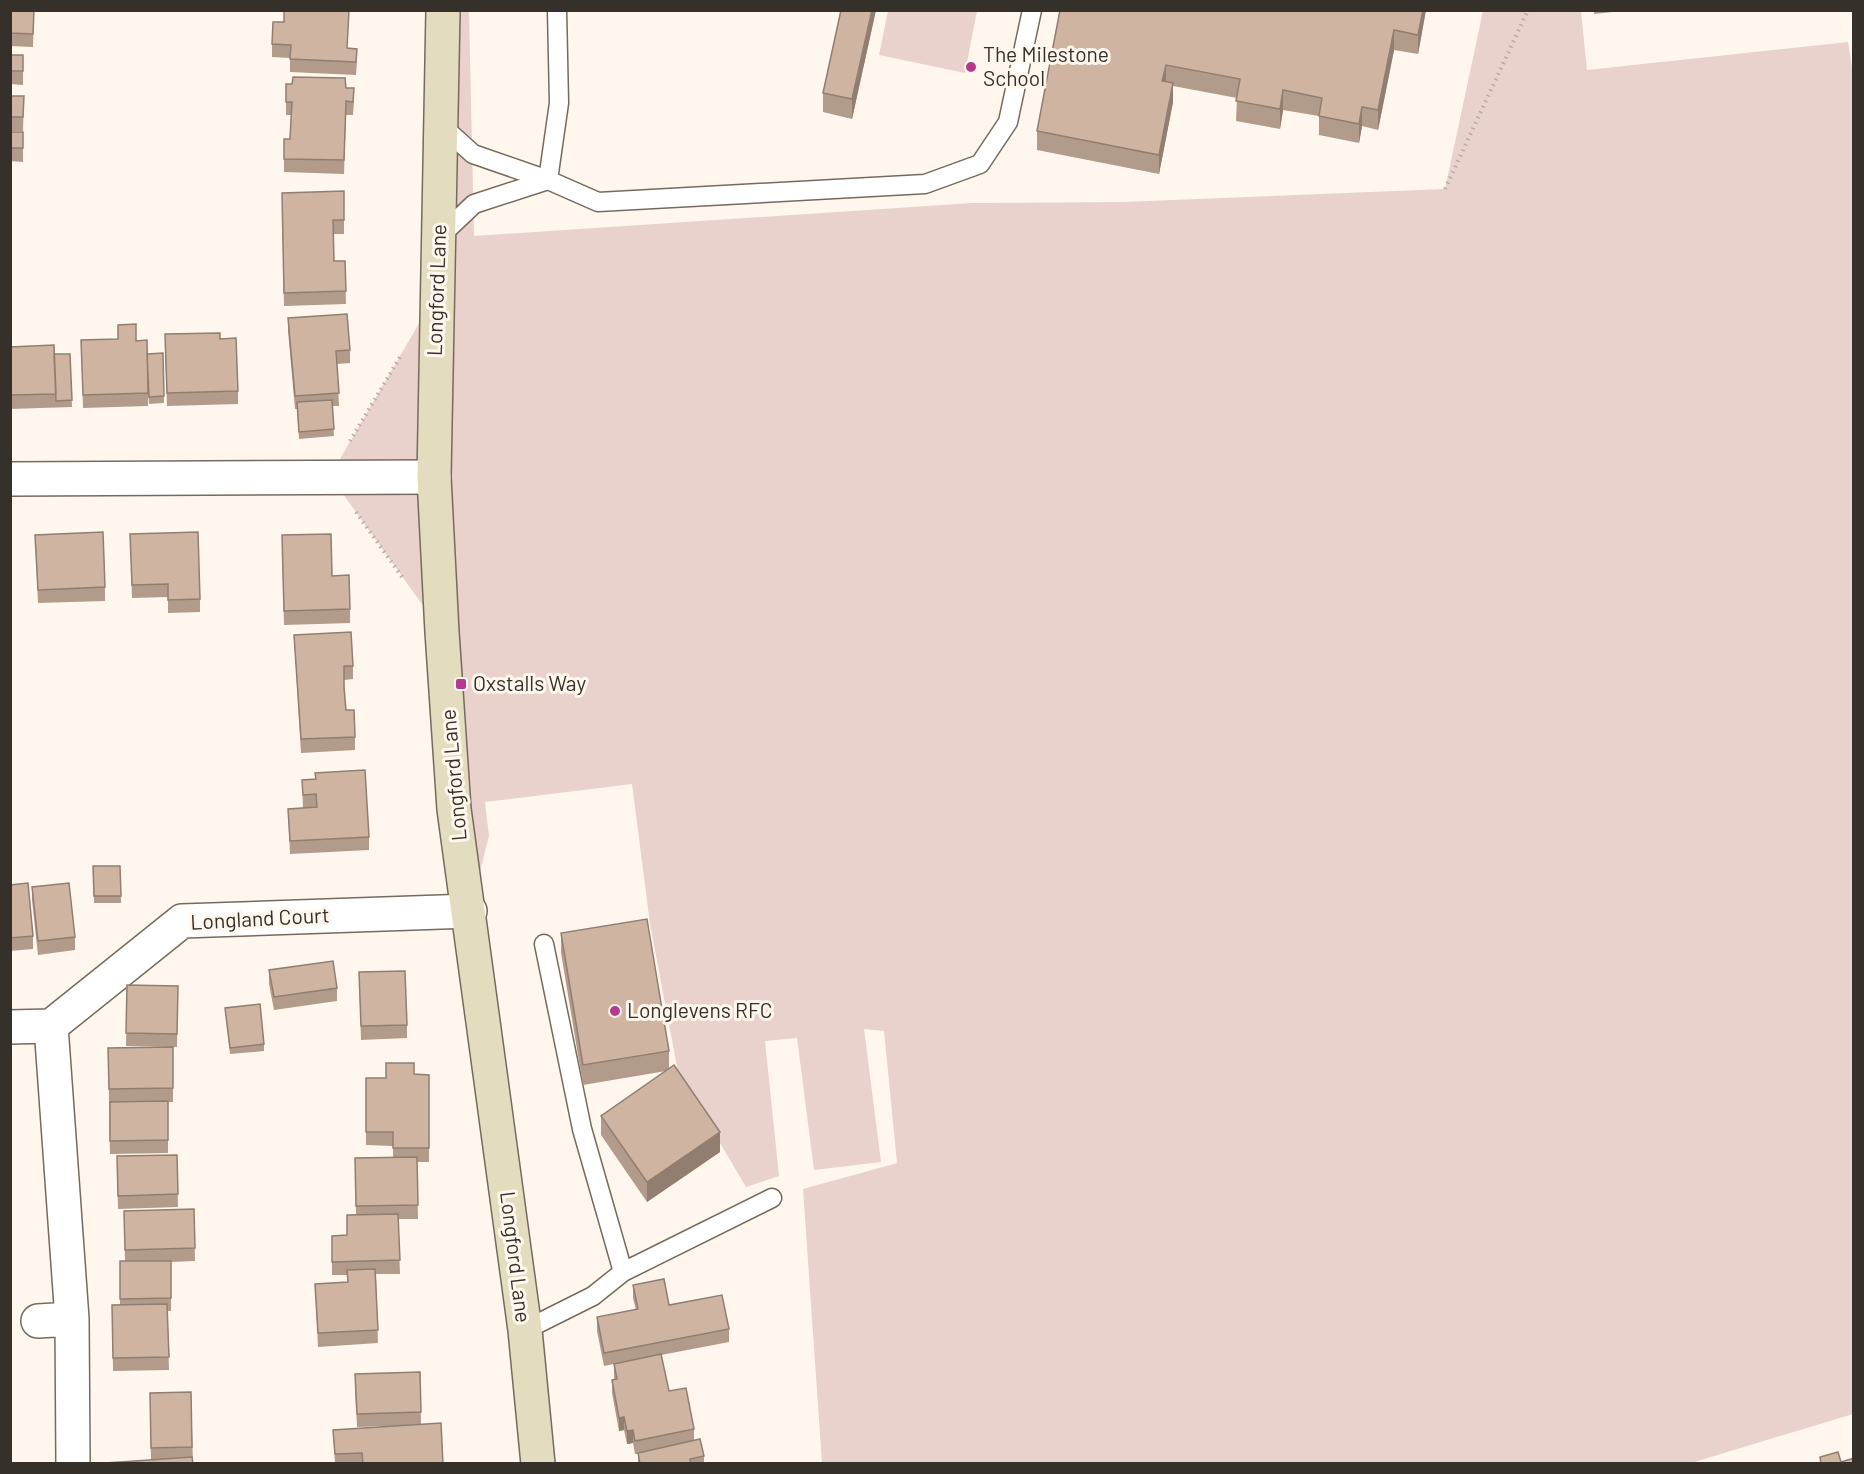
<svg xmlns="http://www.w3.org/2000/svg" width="1864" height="1474" font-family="Barlow,sans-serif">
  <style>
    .green { fill: #e9d2cb }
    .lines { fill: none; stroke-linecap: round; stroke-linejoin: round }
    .lane-casing { stroke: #756b5c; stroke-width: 21 }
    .street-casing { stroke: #756b5c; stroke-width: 36 }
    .secondary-casing { stroke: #756b5c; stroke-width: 36 }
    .path { stroke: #b4ada5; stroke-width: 4; stroke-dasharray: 1.5 4.5; stroke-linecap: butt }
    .lane { stroke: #fff; stroke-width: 18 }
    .street { stroke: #fff; stroke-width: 33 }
    .secondary { stroke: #e4dcbf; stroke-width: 33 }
    .wall { fill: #b29b8b }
    .shaded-wall { fill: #917e71 }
    .building { fill: #cfb4a2; stroke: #917e71; stroke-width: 1.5 }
    .poi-dot { fill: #b33a8f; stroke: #fff7ed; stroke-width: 2 }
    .labels { text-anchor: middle; stroke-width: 6; stroke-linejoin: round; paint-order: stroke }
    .poi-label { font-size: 21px; fill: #35302a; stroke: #fff7ed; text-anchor: start }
    .street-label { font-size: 21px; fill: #35302a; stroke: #fff7ed }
  </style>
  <rect width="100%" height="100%" fill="#fff7ed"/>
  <path class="green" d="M443,11H469L474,236L972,203L1123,202L1445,189L1483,11H1581L1587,70L1848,42L1854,80L1853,1414L1688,1464L822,1463L803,1189L897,1163L884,1031L864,1029L881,1162L814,1170L797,1038L765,1041L779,1176L746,1187L678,1072L650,924L632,784L485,802L489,836L470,911L442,632L330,476L435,296Z
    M888,11H977L965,73L879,55Z"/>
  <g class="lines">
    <defs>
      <path id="lane" d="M442,126L473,154L548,180L598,202L925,184L980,164L1008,122L1032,10
        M438,238L474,204L548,180L559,103L557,10
        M623,1272L772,1198
        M525,1330L593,1296L623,1272L582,1129L544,944"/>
      <path id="street" d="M10,479L434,477
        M10,1027L51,1026L182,921L470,911
        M72,1319L73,1464
        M38,1321L72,1319L51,1026"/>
      <path id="secondary" d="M443,10L434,477L442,632L454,809L525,1330L538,1464"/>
    </defs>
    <use href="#lane" class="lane-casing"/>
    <use href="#street" class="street-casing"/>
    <use href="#secondary" class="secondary-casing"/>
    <path class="path" d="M1445,189L1528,10
      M350,441L400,357
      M356,512L402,577"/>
    <use href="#lane" class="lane"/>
    <use href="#street" class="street"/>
    <use href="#secondary" class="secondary"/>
  </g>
  <path class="wall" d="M10,10H34L33,47L10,46Z
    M876,10L852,119L823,112V93Z
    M1060,10H1426L1418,54L1394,50L1378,130L1362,126L1359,143L1319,135V116L1283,110L1280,129L1236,121L1237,98L1173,86V102L1159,174L1037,150V131Z
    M1594,10H1632L1594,14Z
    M272,44L348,48L357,62L356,75L290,72V58L272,57Z
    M10,55H23V85L10,84Z
    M286,84L346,88L354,101L353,115H346L344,174L284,172V139H290L291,115H286Z
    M10,96H24L23,131H10Z
    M10,132H23V162L10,161Z
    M344,191V234H333L334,261H345L346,304L284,306L282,207Z
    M288,318L350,350V363L337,364L339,406H332L334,436L299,439L297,409H295L288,331Z
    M220,339L238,391V404L167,406L165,348Z
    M81,340L136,341L147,354L163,353L164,403L149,404L148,391V406L83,408Z
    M10,347L54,354H70L72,407L10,409Z
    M130,534L200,599V612L168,613V597L132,598Z
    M35,535L105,587V601L38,603Z
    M282,549L332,576L350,609V623L284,625Z
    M294,635L353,666V679L344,680L346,710L355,737V750L301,753Z
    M315,773L369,837V850L290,854L288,809L303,808L302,780L315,779Z
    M93,866H120L121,903H94Z
    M10,885L33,936V949L10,951Z
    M32,887L75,937V950L38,955L32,900Z
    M561,933L669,1051V1069L720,1152L647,1202L601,1135V1116L666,1071L583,1085L561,953Z
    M269,970L337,988V1001L274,1010L269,984Z
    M359,972L407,1025V1038L361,1040Z
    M127,985L178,986L177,1047H173V1102H168V1153L110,1154L108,1048L172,1047L126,1046Z
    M225,1008L264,1044V1051L230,1054Z
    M414,1074L429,1075V1162H417L418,1219H398L400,1274H376L378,1343L318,1347L315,1284L347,1282V1275H332V1249L347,1235L356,1215L355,1158L393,1157V1146L366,1145V1078H386Z
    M177,1155L178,1207L118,1209L117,1156Z
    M194,1209L195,1261L171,1262V1311H167L169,1370L113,1371L112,1305H120V1261H125L124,1211Z
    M633,1285L669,1305L729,1329V1342L661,1355L669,1391L694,1429V1441L704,1456V1464H638V1454H635L633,1443L627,1444L624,1430L619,1431L612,1393V1380L614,1379V1364L604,1366L597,1331V1317L636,1310L633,1298Z
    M420,1372L421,1424L443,1464H335L333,1430L391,1426L357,1427L355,1387Z
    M191,1392L193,1464L151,1460L150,1407Z"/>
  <path class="shaded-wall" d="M872,10H876L852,119V99Z
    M1423,10H1426L1418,54V35Z
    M1394,30V50L1378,130V110Z
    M1166,65V84L1162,81Z
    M1173,83V102L1159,174V155Z
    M1283,90V110L1280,129V109Z
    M1362,107V126L1359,143V124Z
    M720,1132V1152L647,1202V1182Z
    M624,1417V1430L619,1431V1418Z
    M633,1430V1443L627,1444V1431Z"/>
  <path class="building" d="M10,10H34L33,34L10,33Z
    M284,10H349L347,48L357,49L356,62L290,59L291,45L272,44L273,22H284Z
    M841,10H872L852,99L823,93Z
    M1060,10H1423L1418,35L1394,30L1378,110L1362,107L1359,124L1319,116L1322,98L1283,90L1280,109L1236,101L1240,79L1166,65L1162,81L1173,83L1159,155L1037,131Z
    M10,55H23V71H10Z
    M293,77L345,78L346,88H354L353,102L346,101L344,160L284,159V139H290L292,102H286V84H292Z
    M10,96H24L23,117H10Z
    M10,132H23V148H10Z
    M344,191V220H333L334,261H345L346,291L284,293L282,193Z
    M347,314L350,350L336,351L339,393L295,396L288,318Z
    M136,324V341L147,340L148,393L83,395L81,340L118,339V325Z
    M220,333V339L236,338L238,391L167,393L165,334Z
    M54,345L56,394L10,395V347Z
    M163,353L164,396L149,397L147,354Z
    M54,354H70L72,400L56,401Z
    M332,400L334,429L299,432L297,402Z
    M103,532L105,587L38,590L35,535Z
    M198,532L200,599L168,600V584L132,585L130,534Z
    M331,534L332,576L349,575L350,609L284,611L282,535Z
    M351,632L353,666H344V688L346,710H354L355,737L301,739L294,635Z
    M365,770L369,837L290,841L288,809L317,807L316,794L303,795L302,780L316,779L315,773Z
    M93,866H120L121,896H94Z
    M28,883L33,936L10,938V885Z
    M69,883L75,937L38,941L32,887Z
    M647,919L669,1051L583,1065L561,933Z
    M333,961L337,988L274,997L269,970Z
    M405,971L407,1025L361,1026L359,972Z
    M127,985L178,986L177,1034L126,1033Z
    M260,1004L264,1044L230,1048L225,1008Z
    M173,1047V1088L109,1089L108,1048Z
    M386,1063H414V1074L429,1075V1148H393V1132H366V1078H386Z
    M674,1065L720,1132L647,1182L601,1116Z
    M168,1101V1140L110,1141V1102Z
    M177,1155L178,1194L118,1196L117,1156Z
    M417,1157L418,1205L356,1206L355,1158Z
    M194,1209L195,1248L125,1250L124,1211Z
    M398,1214L400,1260L332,1262V1236L347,1235V1215Z
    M120,1261H171V1298L120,1299Z
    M375,1269L378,1330L318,1333L315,1284L348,1282L347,1270Z
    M664,1279L669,1305L722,1295L729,1329L604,1353L597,1317L638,1309L633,1285Z
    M167,1304L169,1357L113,1358L112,1305Z
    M661,1354L669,1391L686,1388L694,1429L635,1441L633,1430L627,1431L624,1417L619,1418L612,1380L617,1379L614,1364Z
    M420,1372L421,1412L357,1414L355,1374Z
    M191,1392L192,1447L151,1448L150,1393Z
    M441,1423L443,1464H363L362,1453L335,1454L333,1430Z
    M700,1439L704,1456L690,1459L691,1464H640L638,1453Z
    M1838,1452L1841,1462L1854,1458V1464H1821L1820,1457Z
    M192,1457L193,1464H106V1463Z"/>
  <g class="poi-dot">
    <circle cx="971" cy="67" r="6"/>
    <rect x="455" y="678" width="12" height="12" rx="3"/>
    <circle cx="615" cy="1011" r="6"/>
  </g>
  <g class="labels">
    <g class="poi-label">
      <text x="983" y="62">The Milestone<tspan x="983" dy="24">School</tspan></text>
      <text x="473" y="691">Oxstalls Way</text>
      <text x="627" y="1018">Longlevens RFC</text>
    </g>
    <g class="street-label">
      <text transform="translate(437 290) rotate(-88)" y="7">Longford Lane</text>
      <text transform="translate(454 775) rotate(-95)" y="7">Longford Lane</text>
      <text transform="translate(260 919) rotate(-3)" y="7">Longland Court</text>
      <text transform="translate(515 1257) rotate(83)" y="7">Longford Lane</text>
    </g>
  </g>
  <rect width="1864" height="1474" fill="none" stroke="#35302a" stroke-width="24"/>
</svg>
